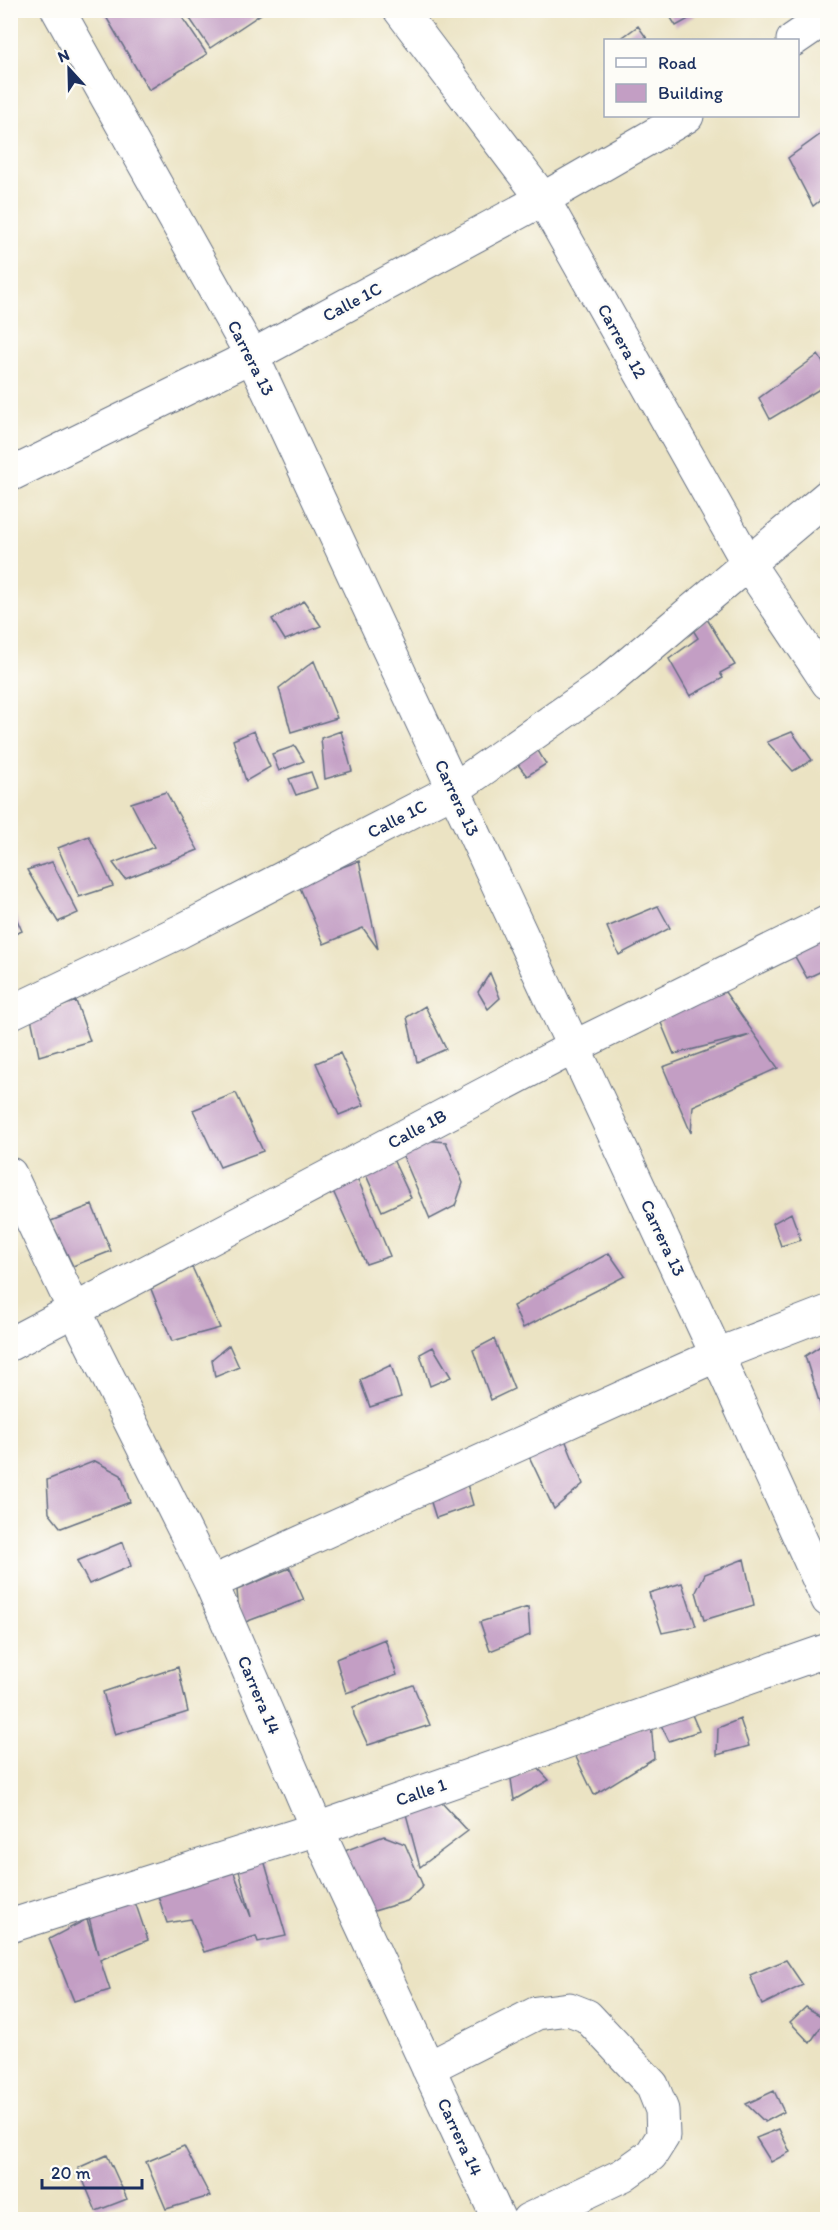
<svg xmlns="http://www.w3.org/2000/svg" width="838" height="2230" font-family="Itim,sans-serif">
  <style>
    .building { fill: #c39ec4 }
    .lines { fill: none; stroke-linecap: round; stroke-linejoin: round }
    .street-casing { stroke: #646e81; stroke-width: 35 }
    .street { stroke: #fff; stroke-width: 33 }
    .labels { text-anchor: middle; stroke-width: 4.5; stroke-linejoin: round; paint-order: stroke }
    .street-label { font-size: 18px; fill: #1b2f5e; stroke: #fdfcf7 }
  </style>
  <rect width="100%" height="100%" fill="#fdfcf7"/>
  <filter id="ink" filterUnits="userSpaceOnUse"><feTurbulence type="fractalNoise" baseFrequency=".0167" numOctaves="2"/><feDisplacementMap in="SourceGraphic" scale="12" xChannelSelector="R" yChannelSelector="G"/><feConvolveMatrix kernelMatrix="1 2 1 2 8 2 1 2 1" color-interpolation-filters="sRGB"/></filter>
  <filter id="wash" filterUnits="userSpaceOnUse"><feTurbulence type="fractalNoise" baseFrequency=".008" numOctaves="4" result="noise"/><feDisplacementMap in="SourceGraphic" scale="24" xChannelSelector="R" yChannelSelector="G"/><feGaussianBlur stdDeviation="1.35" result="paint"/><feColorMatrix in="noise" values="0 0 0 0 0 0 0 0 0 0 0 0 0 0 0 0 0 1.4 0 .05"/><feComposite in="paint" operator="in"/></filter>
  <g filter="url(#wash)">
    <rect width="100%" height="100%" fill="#ebe3c3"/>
    <g id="blocks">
      <path class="building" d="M102,10H177L207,54L149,90Z
        M184,10H258L261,14L210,48Z
        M666,10H691L694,16L676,26Z
        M638,26L648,40H625L623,37Z
        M828,129V194L813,206L788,158Z
        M818,355L828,370V384L770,419L759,398Z
        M304,601L321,626L285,640L272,619Z
        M707,619L735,665L720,673L723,678L690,696L669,659L698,638L693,630Z
        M314,661L337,718L291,732L279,688Z
        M254,731L270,767L246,781L233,740Z
        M341,731L352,771L325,779L321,738Z
        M792,732L812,760L793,771L767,742Z
        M534,744L546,764L527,776L512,757Z
        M295,746L304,761L279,771L272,754Z
        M311,772L317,788L296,795L289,779Z
        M166,792L198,850L125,879L113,863L154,847L131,803Z
        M89,836L113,886L79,897L58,848Z
        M359,861L378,949L363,928L324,944L298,883Z
        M52,862L78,913L58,922L27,870Z
        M10,904L22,931L10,936Z
        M658,906L670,928L619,955L607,927Z
        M821,929L828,944V968L807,978L788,944Z
        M490,973L500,998L488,1009L478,992Z
        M725,992L778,1068L693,1106L691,1133L663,1067L750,1035L674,1054L659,1018Z
        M76,1001L90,1041L39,1056L31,1018Z
        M425,1006L446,1049L417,1062L407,1017Z
        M340,1053L364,1105L339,1115L316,1063Z
        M236,1093L263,1151L220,1167L193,1110Z
        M423,1140L446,1142L463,1183L455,1206L430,1219L400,1149Z
        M390,1153L411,1198L382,1211L362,1166Z
        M354,1170L390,1256L366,1264L328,1180Z
        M92,1205L111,1251L73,1266L51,1221Z
        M791,1213L801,1240L781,1246L773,1223Z
        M609,1253L625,1276L523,1328L513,1306Z
        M192,1267L220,1328L172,1341L151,1289Z
        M494,1339L514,1389L491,1400L473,1350Z
        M825,1343L828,1355V1404L822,1411L805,1356Z
        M229,1345L239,1367L215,1377L212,1359Z
        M433,1347L451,1377L430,1386L420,1354Z
        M391,1365L401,1397L370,1407L360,1380Z
        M562,1432L583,1484L554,1509L526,1450Z
        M95,1461L121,1475L130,1502L61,1528L49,1513L47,1480Z
        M465,1477L473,1505L436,1518L429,1496Z
        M123,1542L131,1566L89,1584L77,1561Z
        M744,1559L754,1605L704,1620L696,1592L705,1574Z
        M290,1568L304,1600L240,1624L237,1590Z
        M682,1583L696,1626L662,1633L649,1593Z
        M528,1607L530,1635L490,1651L480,1622Z
        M385,1639L397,1675L346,1693L336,1659Z
        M178,1667L188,1712L115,1735L103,1692Z
        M413,1685L430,1725L368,1745L354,1715L353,1707Z
        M687,1703L699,1731L669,1741L656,1715Z
        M740,1719L749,1746L717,1755L718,1728Z
        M651,1723L654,1758L594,1795L575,1755Z
        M537,1767L549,1780L514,1800L511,1779Z
        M442,1803L468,1831L420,1867L406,1814Z
        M384,1836L405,1844L423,1886L407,1901L364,1914L344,1855L347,1850Z
        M262,1853L286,1936L258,1942L256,1936L204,1952L191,1919L167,1923L155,1887L229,1860L251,1917L237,1863Z
        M133,1896L148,1940L100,1960L110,1990L74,2001L49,1939L87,1919L98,1954L88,1913Z
        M786,1960L803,1985L762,2005L750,1975Z
        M806,2007L826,2019L810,2043L790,2022Z
        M774,2091L784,2112L765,2122L746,2104Z
        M779,2129L790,2152L771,2162L756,2138Z
        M184,2146L210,2196L166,2209L146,2162Z
        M107,2155L127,2199L96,2211L78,2168Z"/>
    </g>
  </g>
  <g filter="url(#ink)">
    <use href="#blocks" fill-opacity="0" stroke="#646e81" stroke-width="1.5"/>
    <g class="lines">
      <defs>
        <path id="street" d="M58,10L252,356L717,1355L828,1600
          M400,10L543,199L749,565L828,683
          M793,40L828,16
          M10,475L252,356L543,199L687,116
          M10,1013L179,932L453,790L606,683L828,496
          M10,1174L74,1309L211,1583L317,1829L499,2220
          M10,1344L574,1047L828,922
          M211,1583L717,1355L828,1312
          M10,1926L317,1829L828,1650
          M428,2068L537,2013L569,2009L587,2016L652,2085L662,2110L663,2136L651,2155L623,2175L528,2220"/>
      </defs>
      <use href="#street" class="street-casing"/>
      <use href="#street" class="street"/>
    </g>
  </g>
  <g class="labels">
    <g class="street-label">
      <text transform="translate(352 302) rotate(-28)" y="6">Calle 1C</text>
      <text transform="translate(622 341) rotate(61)" y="6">Carrera 12</text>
      <text transform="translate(251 358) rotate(63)" y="6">Carrera 13</text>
      <text transform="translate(457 798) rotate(65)" y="6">Carrera 13</text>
      <text transform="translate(397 819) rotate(-27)" y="6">Calle 1C</text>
      <text transform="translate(417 1129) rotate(-28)" y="6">Calle 1B</text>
      <text transform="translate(663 1238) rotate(65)" y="6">Carrera 13</text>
      <text transform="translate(259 1695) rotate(67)" y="6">Carrera 14</text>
      <text transform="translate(421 1792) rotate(-19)" y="6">Calle 1</text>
      <text transform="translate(460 2137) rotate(65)" y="6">Carrera 14</text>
    </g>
  </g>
  <rect width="838" height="2230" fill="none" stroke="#fdfcf7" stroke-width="36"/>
  <rect x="604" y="39" width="195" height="78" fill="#fdfcf7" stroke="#a3aaba" stroke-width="1.5"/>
  <rect x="616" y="58" width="30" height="9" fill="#ffffff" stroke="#a3aaba" stroke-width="1.5"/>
  <text x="658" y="69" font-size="18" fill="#1b2f5e">Road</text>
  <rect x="616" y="84" width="30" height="18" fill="#c39ec4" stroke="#a3aaba" stroke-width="1.5"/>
  <text x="658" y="99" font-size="18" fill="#1b2f5e">Building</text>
  <g transform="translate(69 69) rotate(338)" stroke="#fdfcf7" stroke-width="4.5" paint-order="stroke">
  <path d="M0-4.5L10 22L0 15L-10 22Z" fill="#1b2f5e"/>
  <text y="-9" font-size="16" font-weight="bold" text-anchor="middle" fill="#1b2f5e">N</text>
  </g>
  <path d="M42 2179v9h100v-9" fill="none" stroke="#1b2f5e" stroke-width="3"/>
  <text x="51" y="2179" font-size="18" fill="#1b2f5e" stroke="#fdfcf7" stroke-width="4.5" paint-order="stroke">20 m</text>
</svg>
